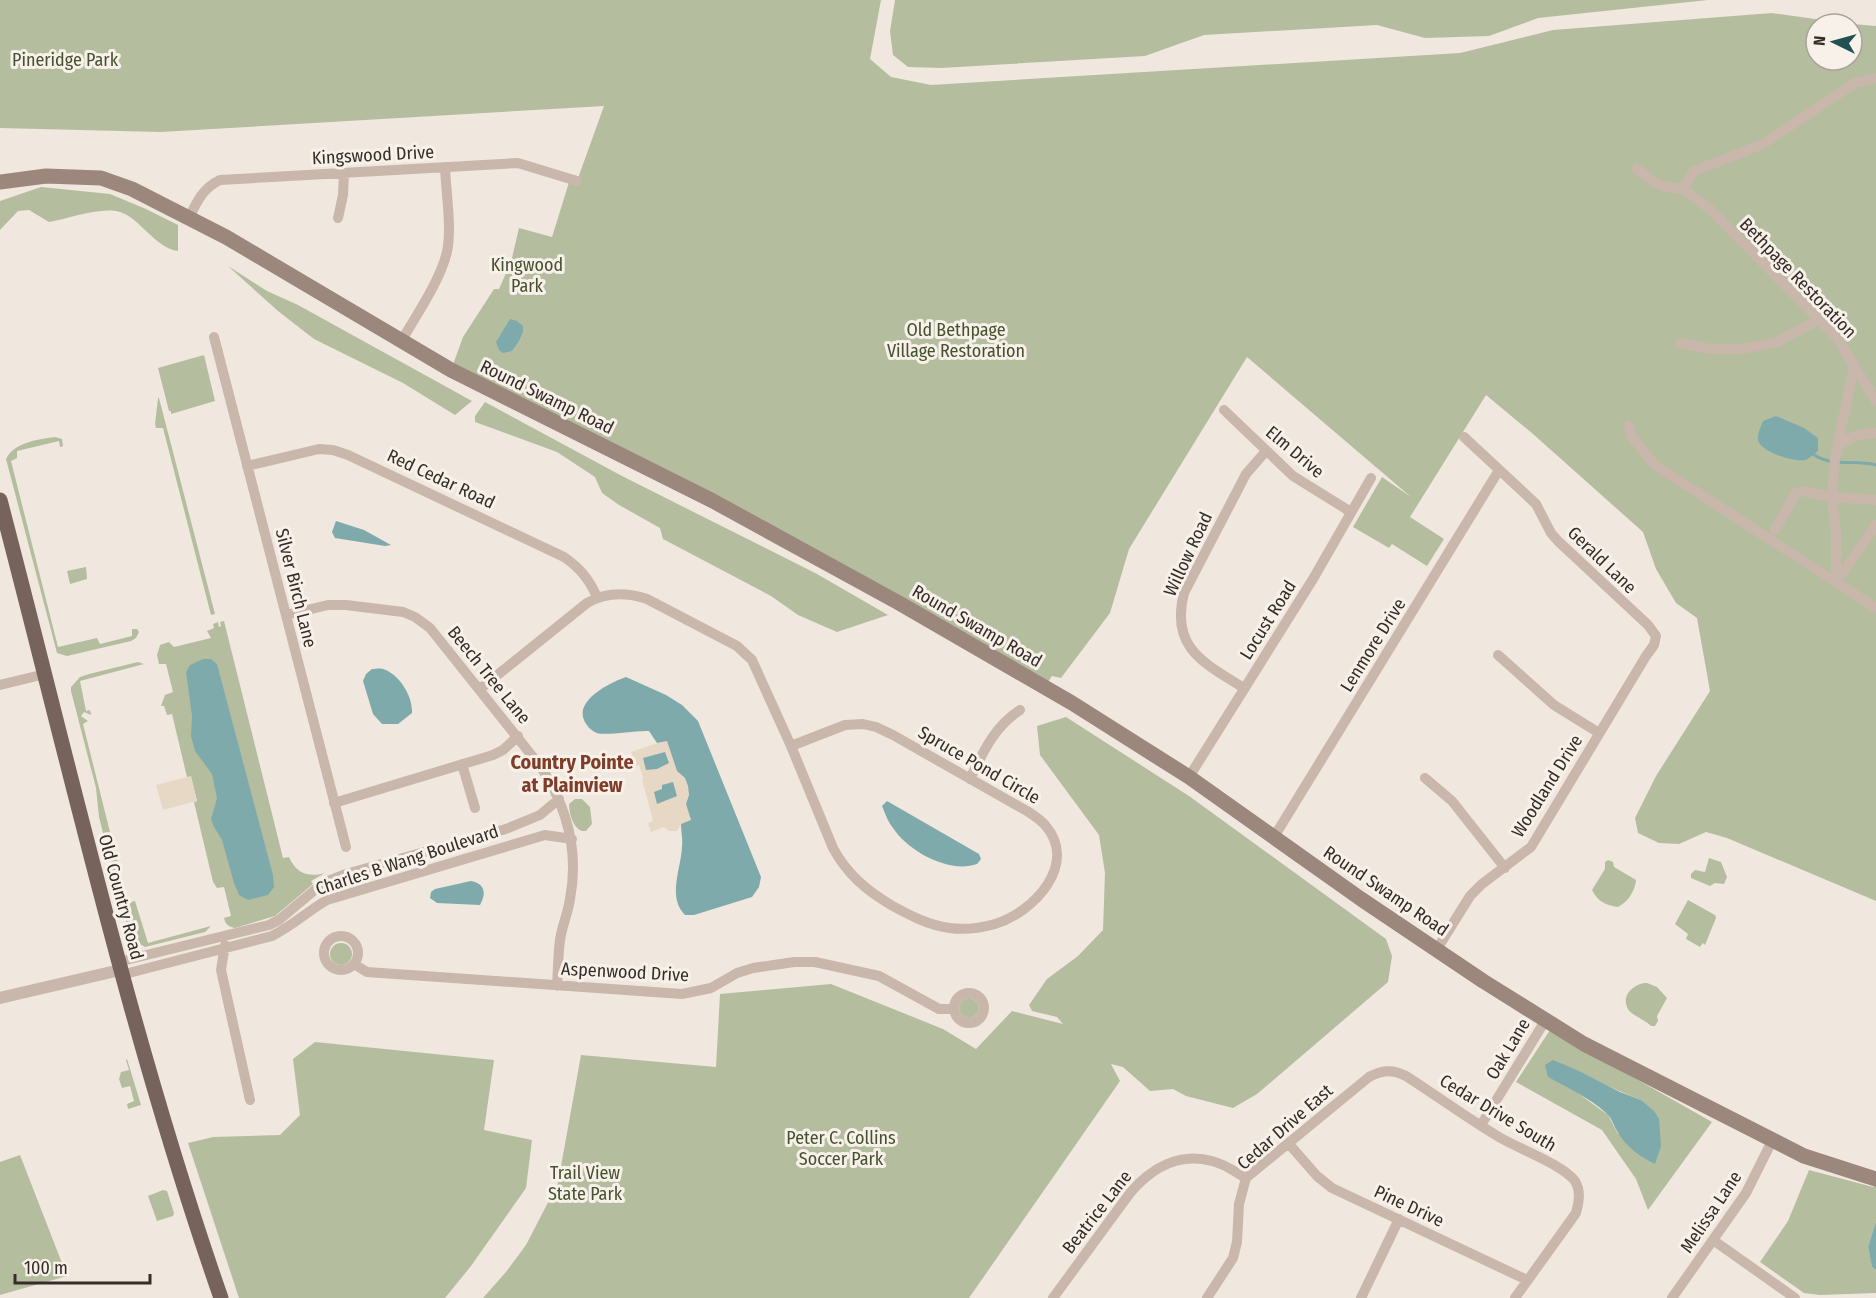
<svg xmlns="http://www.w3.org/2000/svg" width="1876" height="1298" font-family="'Fira Sans Condensed',sans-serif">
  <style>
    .green { fill: #b4be9f; fill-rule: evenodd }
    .plaza { fill: #e7d8c6 }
    .water { fill: #7faaab }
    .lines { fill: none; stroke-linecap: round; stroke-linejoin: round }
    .stream { stroke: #7faaab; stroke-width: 3 }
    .minor { stroke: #c8b7aa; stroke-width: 10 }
    .tertiary { stroke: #c8b7aa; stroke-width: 12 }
    .secondary { stroke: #9b877c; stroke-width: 15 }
    .primary { stroke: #76645c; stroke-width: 15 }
    .labels { text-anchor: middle; stroke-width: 6; stroke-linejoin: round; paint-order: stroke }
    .park-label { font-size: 18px; fill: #46522f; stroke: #f8f1ea }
    .street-label { font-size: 18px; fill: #362d29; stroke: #f8f1ea }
    .neighbourhood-label { font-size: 20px; font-weight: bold; fill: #7e3c29; stroke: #f8f1ea }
  </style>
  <rect width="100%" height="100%" fill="#f0e7de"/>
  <path class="green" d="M0,0H881L870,59L891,77L931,85L1460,53L1553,30L1772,13L1850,24H1816V60H1852V24L1876,26V901L1727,838L1706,832L1679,844L1659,843L1638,833L1635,818L1656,776L1710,691L1697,618L1676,603L1656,569L1643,532L1533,434L1486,395L1410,517L1444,539L1427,566L1392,544L1389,548L1353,527L1382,477L1411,497L1247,357L1129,549L1110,613L1061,678L1052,676L1046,685L451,370L463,337L494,289H499L511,262L519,228L552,237L570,179L577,181L604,106L160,132L0,128Z
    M895,0H1708L1538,18L1489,36L1425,38L1377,25L1204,35L1145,56L941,68L908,67L893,55L890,31Z
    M41,187L110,194L146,209L178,225V251C155,248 140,218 120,212C101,206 68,219 49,222L29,210L18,211L0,230V201Z
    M228,266L267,291L298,305L472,401L455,415L403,383L314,339L278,311Z
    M204,355L215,401L171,414V411H169L158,368Z
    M158,398H159L215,614L211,615L163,428H156L155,424Z
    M485,402L622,476L817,574L888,615L837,632L798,615L771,596L663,539L660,528L619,505L602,493L595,477L557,452L475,422V416Z
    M55,437L62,439L63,446L60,447L59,441L17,451V458L11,461L58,647L97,638L100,644L132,636V629H137L139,632L136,638L131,641L67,656L57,653L6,459C13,443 39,439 55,437Z
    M86,567L87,579L70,584L67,571Z
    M224,621L283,858L289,857C296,873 308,878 325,873L311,881L313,884L275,916L235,928C229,927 225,924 224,918L231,916L224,887L217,888L213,882L194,802L197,801L191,777H187L172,714L167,715L164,706H161L165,695L173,692L166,664H159L157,655L160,645L169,642L174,647L211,638L207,631L214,628L213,624L218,622L219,627L221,626L220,622Z
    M138,662L144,664L80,681L86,711L90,710L91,715L84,712L81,716L88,721L83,724L127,900L128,903L135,901L148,943L211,926L205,932L145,947L130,938L99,817L96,788L71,691V687L80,677L89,674Z
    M1066,717L1189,796L1386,939L1392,956L1388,982L1257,1094L1233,1108L1186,1096L1173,1089L1150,1091L1123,1067L1111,1064L1120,1081L969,1298H483L506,1272L526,1245L558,1183L581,1055L716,1067L720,994L831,984L943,1029L976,1049L1012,1011L1063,1024L1057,1017L1032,1011L1029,1005L1047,979L1078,956L1103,930L1105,873L1099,835L1040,755L1037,726Z
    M575,799H582L590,807L592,824L586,831H582C573,828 569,813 569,804Z
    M1709,858L1721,862L1727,877L1724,884L1715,883L1710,886L1691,878V874L1695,870L1705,872Z
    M1608,860L1613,862L1614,867L1636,880C1635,891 1628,902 1618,907C1606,905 1598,902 1592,890L1605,869V862Z
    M1688,900L1715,915L1716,918L1705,945L1703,943L1700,947L1686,939L1688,934L1675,924Z
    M330 954a11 11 0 1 1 22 0a11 11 0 1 1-22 0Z
    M1647,983L1657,987L1667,998L1657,1016L1658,1021L1655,1026H1651C1646,1020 1631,1015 1628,1009C1620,995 1635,983 1647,983Z
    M959 1008a10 10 0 1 1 20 0a10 10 0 1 1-20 0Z
    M1550,1030L1712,1122L1648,1210L1636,1179L1602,1130L1516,1082ZM1553,1061C1583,1072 1611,1089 1641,1100L1618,1134L1608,1115L1579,1094Z
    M315,1042L494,1060L484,1130L532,1140L526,1188L471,1266L445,1298H239L188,1143L213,1137L280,1135L300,1115L293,1059Z
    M127,1059L141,1105L128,1109L127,1104L134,1101L130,1086L122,1088L119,1079L121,1072L129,1070L126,1060Z
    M20,1155L67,1276L0,1295V1162Z
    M1809,1170L1873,1187L1876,1183V1221L1868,1247L1872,1267L1876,1270V1293L1820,1295L1804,1293L1760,1262L1788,1221Z
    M163,1190L167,1191L174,1213L173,1216L157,1221L148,1196Z"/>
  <path class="plaza" d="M667,740L677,771L685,778L688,786L689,795L686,804L692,821L681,824L677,831H669L664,827L651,832L648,823L653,821L642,779L643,778L639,765L635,766L631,752Z
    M191,776L197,801L163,810L156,785Z"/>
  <path class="water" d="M510,319L517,321L523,326V332L519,341L512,351L503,353L499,350L496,342Z
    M1776,416L1804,428L1818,438V451C1814,454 1809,459 1805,460C1794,462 1760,452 1758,440C1757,434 1761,427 1763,421Z
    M336,521L364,530L391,545L385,546L335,538L332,532Z
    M203,659H211L217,664L273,875L274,887L268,895L248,900L239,895L234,883L222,840L214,827L211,819L217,798L212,774L195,751L191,736L192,716L186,672L190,665Z
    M372,669C376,669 379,668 383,669C399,674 413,696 412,713L398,724H382L373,714L363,681L366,674Z
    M626,677L666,695L682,705L698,721L761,877L759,887L752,897L694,915H685C667,897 681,869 682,847C683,839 681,832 681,824L691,820L686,804L689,795L688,786L685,778L677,771L667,741L657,743L649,731C636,730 607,736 597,733C591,731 586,725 584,720C575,700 611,682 626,677Z
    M665,752L669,763L657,769L646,770L643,758Z
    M673,782L677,796L657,804L654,792L662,789V785Z
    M887,801L979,854L981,859L977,864C949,874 908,851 893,828C888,822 885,813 882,806Z
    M471,881C486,884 486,894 480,905L437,903L430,898L431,892L435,889Z
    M1553,1060L1577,1070L1620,1092L1641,1100L1654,1111L1659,1119L1661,1146L1655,1164C1639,1156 1626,1147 1617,1131C1614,1126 1612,1119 1608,1115C1595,1101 1565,1086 1548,1077L1545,1065Z
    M1876,1221V1270L1872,1267L1868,1247Z"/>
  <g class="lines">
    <path class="stream" d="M1813,454C1832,468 1855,459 1876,465"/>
    <path class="minor" d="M1637,169L1655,183L1666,187L1683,189L1710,209L1837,338L1876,401
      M1683,189L1694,171L1761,145L1855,83L1876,78
      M189,218C197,201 203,188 220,180L518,163L577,181
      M338,218L343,195L344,173
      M214,337L346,847
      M402,340C417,314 440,281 447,252C452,228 446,193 445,167
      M1681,343L1710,349H1742L1777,342L1818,320
      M1224,410L1293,476L1351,512
      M1629,426L1631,436L1655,465L1876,608
      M1838,446C1849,437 1862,433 1876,433
      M247,466L319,449L333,450L348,455L564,557C580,568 589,579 597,597
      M1775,530L1796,493L1803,491L1832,497L1876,500
      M1836,582V532L1832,497L1835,459L1854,366
      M1836,582L1876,525
      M286,615L328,605H346L403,612L415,617L430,628L541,767C567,807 579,852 570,899C568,913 562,926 560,940C558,955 558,971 557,986
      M1498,655L1554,705L1599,733
      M0,685L45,674
      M1244,688C1204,663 1170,648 1184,593L1246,474L1266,451
      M480,689L587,603C606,592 626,592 647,599L737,646L752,660L791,746L833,848C847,874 866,890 891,905C909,915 928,925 949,928C964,930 981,928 995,924C1034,912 1079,864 1045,825C1040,819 1033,815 1027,811L893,735L876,727L863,724L845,725L791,746
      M462,764L475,808
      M1189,777L1313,579L1371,478
      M1425,778L1452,801L1505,868
      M970,779C983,752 994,727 1020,710
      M334,803L493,755L503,750L518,736
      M1274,837L1499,470
      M324 953a17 17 0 1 1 34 0a17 17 0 1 1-34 0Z
      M225,945L221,970L250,1100
      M1437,949L1470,896L1482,884L1531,847L1646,656L1654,645L1656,636L1648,625L1558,541L1551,533L1536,504L1464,437
      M118,962L269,925L279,920L323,883L346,874L506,829L540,815L559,799
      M354,964L367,972L682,994L711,988L737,973L753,968L794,962H815L879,976L939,1009H953
      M121,975L272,936C292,926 308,911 327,900L545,835L572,839
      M954 1008a15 15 0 1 1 30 0a15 15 0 1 1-30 0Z
      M1481,1125L1545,1021
      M1289,1144L1317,1176L1332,1188L1527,1280
      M1713,1240L1795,1298
      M1053,1298L1130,1193C1151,1168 1179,1152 1212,1161C1225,1164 1235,1172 1246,1178
      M1207,1298L1233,1258L1237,1242L1239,1204L1246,1178L1369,1077C1382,1070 1392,1069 1406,1076C1437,1096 1467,1118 1499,1137C1519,1149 1562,1164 1575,1181C1581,1191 1579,1202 1576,1213L1515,1298
      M1361,1298L1399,1219
      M1672,1298L1746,1193L1772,1141"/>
    <path class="tertiary" d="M0,998L120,970"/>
    <path class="secondary" d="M0,182L46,176L101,178L132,189L226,237L451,370L713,501L899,603L1072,703L1189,777L1361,899L1483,981L1584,1044L1804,1156L1876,1179"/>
    <path class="primary" d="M0,500C70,767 130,1037 221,1298"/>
  </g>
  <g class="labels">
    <g class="park-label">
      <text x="65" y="66">Pineridge Park</text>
      <text x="527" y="271">Kingwood<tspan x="527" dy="21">Park</tspan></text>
      <text x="956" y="336">Old Bethpage<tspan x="956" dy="21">Village Restoration</tspan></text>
      <text x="841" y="1144">Peter C. Collins<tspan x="841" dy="21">Soccer Park</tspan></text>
      <text x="585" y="1179">Trail View<tspan x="585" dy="21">State Park</tspan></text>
    </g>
    <g class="street-label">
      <text transform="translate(373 155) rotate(-3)" y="6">Kingswood Drive</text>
      <text transform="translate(1798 278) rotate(46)" y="6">Bethpage Restoration</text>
      <text transform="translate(547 397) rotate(26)" y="6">Round Swamp Road</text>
      <text transform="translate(1295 452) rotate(40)" y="6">Elm Drive</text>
      <text transform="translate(441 479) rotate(25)" y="6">Red Cedar Road</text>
      <text transform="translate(1188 554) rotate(-65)" y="6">Willow Road</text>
      <text transform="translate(1602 560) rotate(44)" y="6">Gerald Lane</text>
      <text transform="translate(296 588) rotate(76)" y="6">Silver Birch Lane</text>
      <text transform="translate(1268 620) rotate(-58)" y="6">Locust Road</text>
      <text transform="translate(977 626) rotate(30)" y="6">Round Swamp Road</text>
      <text transform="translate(1373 645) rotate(-58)" y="6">Lenmore Drive</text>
      <text transform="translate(489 675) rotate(51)" y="6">Beech Tree Lane</text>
      <text transform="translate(979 765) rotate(30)" y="6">Spruce Pond Circle</text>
      <text transform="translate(1547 786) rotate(-58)" y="6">Woodland Drive</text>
      <text transform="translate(407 860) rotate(-18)" y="6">Charles B Wang Boulevard</text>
      <text transform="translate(1386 891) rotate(34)" y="6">Round Swamp Road</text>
      <text transform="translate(121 897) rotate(75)" y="6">Old Country Road</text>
      <text transform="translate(625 972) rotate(3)" y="6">Aspenwood Drive</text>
      <text transform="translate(1508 1049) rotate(-59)" y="6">Oak Lane</text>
      <text transform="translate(1498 1113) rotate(31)" y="6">Cedar Drive South</text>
      <text transform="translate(1285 1127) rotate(-41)" y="6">Cedar Drive East</text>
      <text transform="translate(1409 1206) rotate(25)" y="6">Pine Drive</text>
      <text transform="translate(1097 1212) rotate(-52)" y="6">Beatrice Lane</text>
      <text transform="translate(1711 1212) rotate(-56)" y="6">Melissa Lane</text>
    </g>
    <g class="neighbourhood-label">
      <text x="572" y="769">Country Pointe<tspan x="572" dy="23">at Plainview</tspan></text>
    </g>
  </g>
  <g transform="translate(1834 42) rotate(275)"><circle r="28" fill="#f8f1ea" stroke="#aaa39d" stroke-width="1.5"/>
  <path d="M0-4.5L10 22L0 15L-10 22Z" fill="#225154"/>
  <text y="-9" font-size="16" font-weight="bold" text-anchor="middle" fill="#362d29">N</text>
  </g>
  <path d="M15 1274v9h135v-9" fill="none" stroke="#362d29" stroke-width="3"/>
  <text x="24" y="1274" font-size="18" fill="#362d29" stroke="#f8f1ea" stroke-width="4.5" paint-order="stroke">100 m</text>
</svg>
